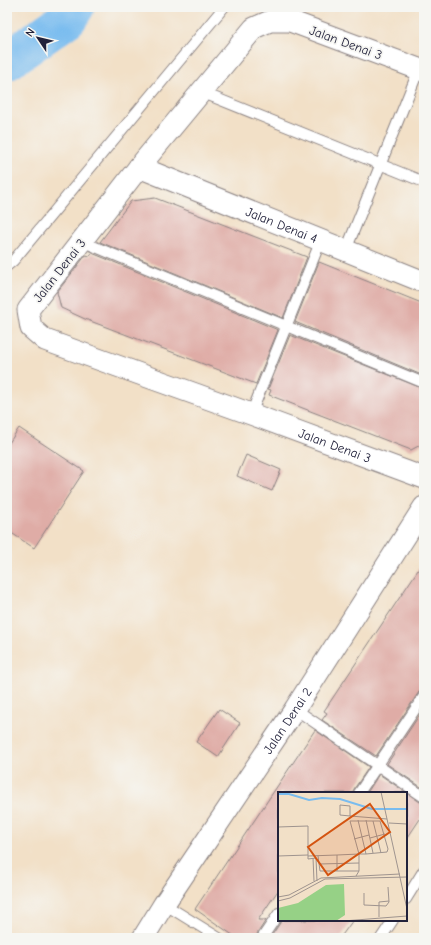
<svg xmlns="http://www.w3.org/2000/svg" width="431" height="945" font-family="'Comic Neue',sans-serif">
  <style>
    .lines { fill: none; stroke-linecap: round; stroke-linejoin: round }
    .river { stroke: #79bcef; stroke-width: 39 }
    .building { fill: #dfaca6 }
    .lane-casing { stroke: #8a8181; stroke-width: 12 }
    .street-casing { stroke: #8a8181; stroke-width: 23 }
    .lane { stroke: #fff; stroke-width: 10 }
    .street { stroke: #fff; stroke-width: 21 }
    .labels { text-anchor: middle; stroke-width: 3.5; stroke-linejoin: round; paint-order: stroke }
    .street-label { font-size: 13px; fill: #22223b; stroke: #f6f6f2 }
    .inset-river { fill: none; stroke: #79bcef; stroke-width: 2 }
    .inset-road { fill: none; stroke: #9f948f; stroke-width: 1 }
    .view { fill: #d45411; fill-opacity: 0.15; stroke: #d45411; stroke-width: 2 }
    .inset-edge { fill: none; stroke: #22223b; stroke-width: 2 }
  </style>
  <rect width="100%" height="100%" fill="#f6f6f2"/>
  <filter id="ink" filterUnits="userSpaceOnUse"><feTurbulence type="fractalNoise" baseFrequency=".025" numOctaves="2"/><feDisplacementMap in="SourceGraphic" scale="8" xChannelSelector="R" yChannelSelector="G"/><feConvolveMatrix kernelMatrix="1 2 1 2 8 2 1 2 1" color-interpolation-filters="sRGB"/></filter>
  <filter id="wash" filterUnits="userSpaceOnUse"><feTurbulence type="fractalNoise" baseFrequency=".012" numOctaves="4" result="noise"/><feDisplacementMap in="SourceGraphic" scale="16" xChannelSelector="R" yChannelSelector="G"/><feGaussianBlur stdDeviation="0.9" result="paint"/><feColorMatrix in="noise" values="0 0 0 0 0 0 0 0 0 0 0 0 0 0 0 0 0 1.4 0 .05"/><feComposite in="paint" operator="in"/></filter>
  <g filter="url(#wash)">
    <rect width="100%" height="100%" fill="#f2e0c7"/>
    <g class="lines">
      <path class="river" d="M7,61L68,18L75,7"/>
    </g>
    <g id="blocks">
      <path class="building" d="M155,198L307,257L283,318L100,242L131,201Z
        M92,253L278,330L256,384L85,319L61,308L57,292L86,255L90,256Z
        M319,262L424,304V376L295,322Z
        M290,335L424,389V443L411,450L269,395L271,390L268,389Z
        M19,428L84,471L34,548L7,530V446Z
        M246,455L281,470L272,491L237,476Z
        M424,561V690H421L419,692L376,756L322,720L327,713L324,711Z
        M424,708V789L387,764Z
        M219,709L240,723L218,757L196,742Z
        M315,730L369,767L354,789L353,793H279V889L258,920H266L257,934L256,938H237L195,909Z
        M379,774L420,802L424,803V813L406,840V793H367Z
        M282,920H353L340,938H270Z"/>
    </g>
  </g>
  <g filter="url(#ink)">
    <use href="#blocks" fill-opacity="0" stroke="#8a8181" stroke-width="1"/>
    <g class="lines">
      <defs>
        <path id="lane" d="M201,92L424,182
          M81,241L424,383
          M346,250L419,69
          M7,266L13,261L224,7
          M251,414L321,240
          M295,709L424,797
          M359,793L424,696
          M406,899L424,870
          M164,904L219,938
          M262,938L279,913
          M381,938L393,920"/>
        <g id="street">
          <path id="s1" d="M424,71L290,21H270L254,28L139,167L28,310L31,328L45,340L251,414L424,478"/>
          <path id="s2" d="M139,167L424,282"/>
          <path id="s3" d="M143,938L164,904L295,709L424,507"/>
        </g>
      </defs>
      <use href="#lane" class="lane-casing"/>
      <use href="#street" class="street-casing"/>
      <use href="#lane" class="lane"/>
      <use href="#street" class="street"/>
    </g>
  </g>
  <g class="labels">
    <g class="street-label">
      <text transform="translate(346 42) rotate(20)" y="5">Jalan Denai 3</text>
      <text dy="5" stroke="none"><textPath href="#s2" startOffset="154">Jalan Denai 4</textPath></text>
      <text transform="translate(59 270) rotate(-52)" y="5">Jalan Denai 3</text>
      <text dy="5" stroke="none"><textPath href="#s1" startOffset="887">Jalan Denai 3</textPath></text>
      <text dy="5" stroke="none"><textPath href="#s3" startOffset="261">Jalan Denai 2</textPath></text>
    </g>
  </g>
  <g transform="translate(278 792)">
    <rect width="129" height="129" fill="#f2e0c7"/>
    <path d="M66,92L67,123L58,129H0V116L20,111L48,93Z" fill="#96d186"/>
    <path class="inset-river" d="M0,2H11L31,8L44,6L62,7L94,17H129"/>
    <path class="inset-road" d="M103,0L129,117M72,24L62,23V13L72,14V24L109,27M80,28L88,62M88,28L95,61M95,29L103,61M111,31L129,32M0,35L30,34V67L38,66M92,46L107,42M76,47L91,43M59,63V79M0,64L30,63M30,64L59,63L81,62H88L109,60L110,57L102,29H72L81,62V79L78,84M40,64L42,79H81M35,66L36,89M38,66L39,89M41,72L81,71M86,101V113L108,114L111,110L110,95M0,105L11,103L43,86L122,82M0,109L12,106L47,87L129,85M101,125V110L111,109M65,129L129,124"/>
    <path class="view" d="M92,12L112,40L50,83L30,55Z"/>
    <rect width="129" height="129" class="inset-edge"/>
  </g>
  <rect width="431" height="945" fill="none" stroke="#f6f6f2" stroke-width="24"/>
  <g transform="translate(38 38) rotate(305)" stroke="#f6f6f2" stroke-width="3" paint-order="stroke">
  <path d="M0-3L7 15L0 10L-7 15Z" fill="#22223b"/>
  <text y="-6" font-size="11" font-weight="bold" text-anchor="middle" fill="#22223b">N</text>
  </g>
</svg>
